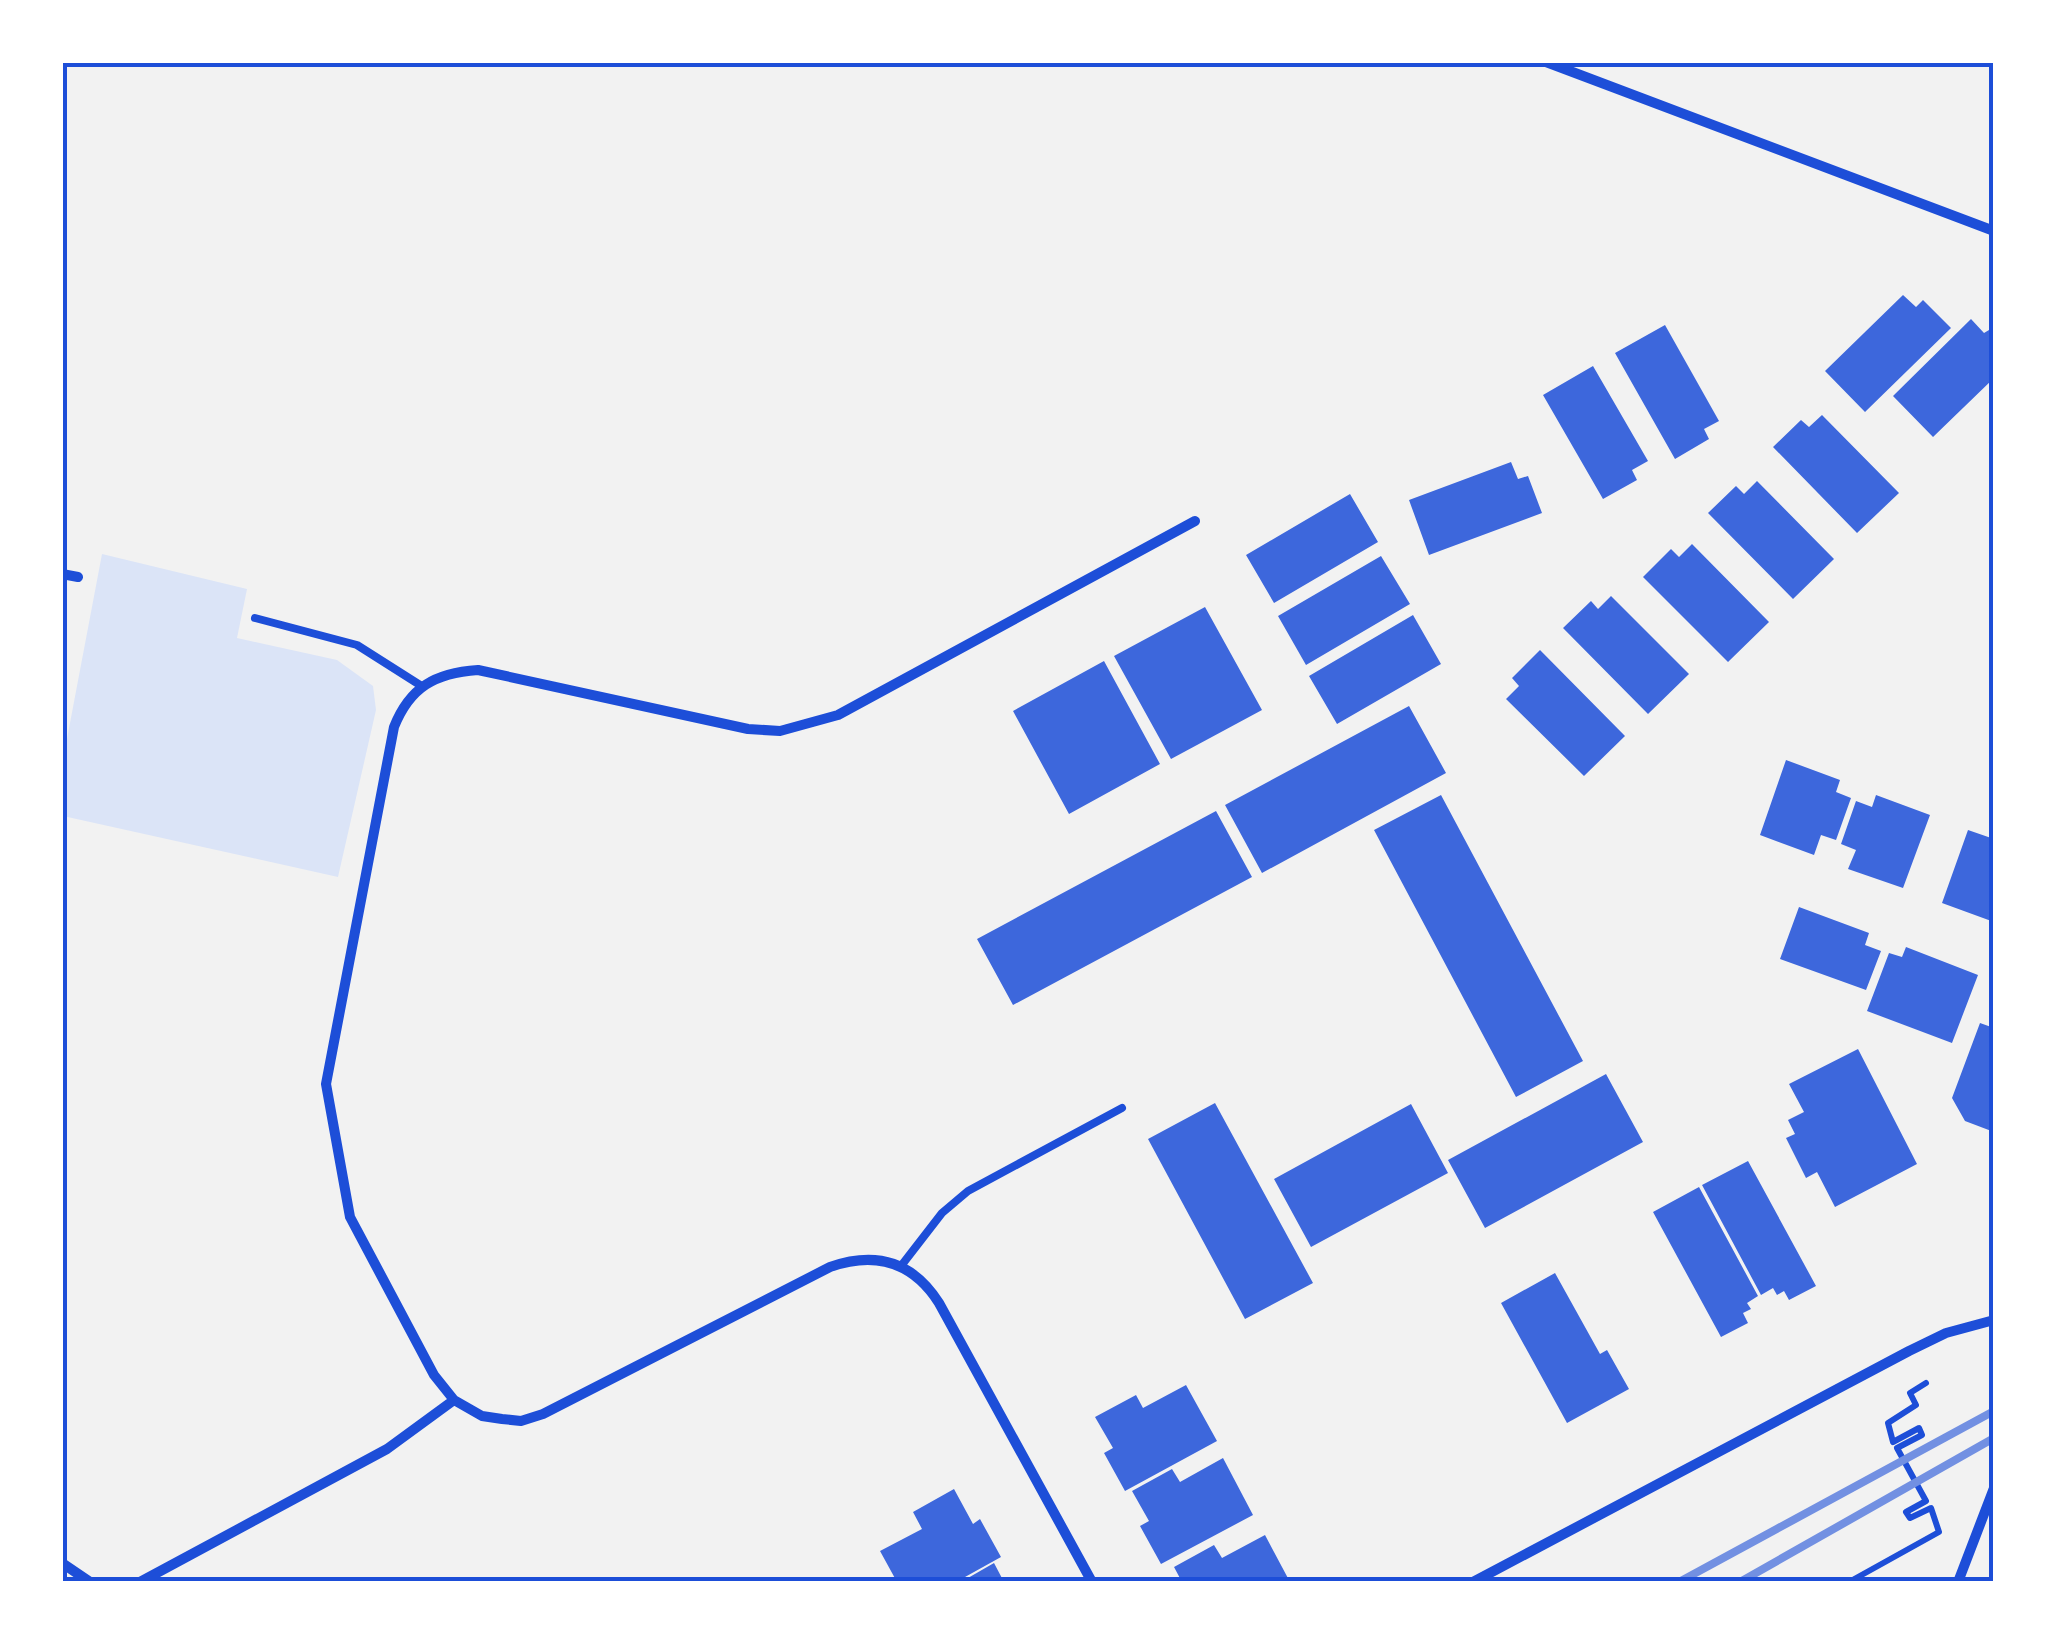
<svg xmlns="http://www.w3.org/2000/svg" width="2056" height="1644" font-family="'Nunito Sans',sans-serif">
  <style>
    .green { fill: #dbe4f7 }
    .building { fill: #3d67dc }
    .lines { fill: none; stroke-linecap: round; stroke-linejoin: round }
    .path { stroke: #1d4ed8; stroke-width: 6 }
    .service { stroke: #1d4ed8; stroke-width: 8 }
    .minor { stroke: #1d4ed8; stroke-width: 10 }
    .rail { stroke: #7290e2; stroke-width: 8 }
    .neatline { fill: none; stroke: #1d4ed8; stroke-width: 4 }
  </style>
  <rect width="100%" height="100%" fill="#f2f2f2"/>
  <path class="green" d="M102,554L247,589L237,638L337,660L373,686L376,710L338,877L63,816V760Z"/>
  <path class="building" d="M1903,295L1916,307L1923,300L1951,328L1865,412L1825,371Z
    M1971,319L1984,333L1994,327V378L1933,437L1893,396Z
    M1665,325L1719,421L1704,429L1709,439L1675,459L1615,353Z
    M1593,366L1648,461L1632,470L1637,480L1603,499L1543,395Z
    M1822,415L1899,493L1857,533L1773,447L1801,420L1809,427Z
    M1511,462L1518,479L1528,476L1542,513L1429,555L1409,500Z
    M1757,481L1834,559L1793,599L1708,513L1736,486L1744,494Z
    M1350,494L1378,542L1274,603L1246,555Z
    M1692,544L1769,622L1728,662L1643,577L1671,549L1679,557Z
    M1381,556L1410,604L1306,665L1278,616Z
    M1611,596L1689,674L1648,714L1563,628L1591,601L1598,609Z
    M1205,607L1262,710L1171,759L1114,656Z
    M1413,615L1441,664L1337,724L1309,676Z
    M1540,650L1625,736L1584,776L1506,699L1519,686L1512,678Z
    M1104,661L1160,764L1069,814L1013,711Z
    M1409,706L1446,773L1262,873L1225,805Z
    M1786,760L1840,780L1836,792L1851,798L1836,840L1821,835L1814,855L1760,835Z
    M1441,795L1583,1061L1516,1097L1374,830Z
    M1876,795L1930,815L1903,888L1848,869L1856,850L1841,844L1856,801L1872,807Z
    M1216,811L1252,877L1013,1005L977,939Z
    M1968,830L1994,839V922L1942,903Z
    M1799,907L1869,933L1865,945L1881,951L1866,990L1780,959Z
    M1906,947L1978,975L1952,1043L1867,1011L1889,953L1902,957Z
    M1980,1023L1994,1028V1132L1965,1121L1952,1098Z
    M1858,1049L1917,1164L1835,1207L1817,1172L1806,1178L1786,1138L1795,1134L1788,1120L1804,1112L1789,1084Z
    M1606,1074L1643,1142L1485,1228L1448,1160Z
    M1215,1103L1313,1283L1245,1319L1148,1139Z
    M1411,1104L1448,1173L1311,1247L1274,1179Z
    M1748,1161L1816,1286L1789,1300L1784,1291L1777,1295L1773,1288L1761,1295L1702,1185Z
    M1699,1187L1758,1296L1747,1303L1751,1309L1743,1313L1748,1323L1721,1337L1653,1212Z
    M1555,1273L1600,1354L1607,1350L1629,1389L1567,1423L1501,1303Z
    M1186,1385L1217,1441L1125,1491L1104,1453L1113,1448L1095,1417L1136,1395L1143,1408Z
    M1223,1458L1253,1515L1161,1564L1140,1526L1149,1521L1132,1491L1172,1469L1180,1482Z
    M954,1489L973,1524L980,1519L1001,1557L956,1582H897L880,1551L922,1529L913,1512Z
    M1265,1535L1290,1582H1182L1174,1567L1214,1545L1222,1558Z
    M994,1563L1004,1582H961Z"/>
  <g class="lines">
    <path class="path" d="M1849,1582L1939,1532L1931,1508L1910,1518L1906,1512L1926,1501L1897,1448L1922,1435L1919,1428L1893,1442L1888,1423L1916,1405L1910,1393L1926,1383"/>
    <path class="service" d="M255,618L357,645L420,685
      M901,1266L942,1213L968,1191L1122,1108"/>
    <path class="minor" d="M1546,62L1994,231
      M62,574L78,577
      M62,1563L90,1582
      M140,1582L387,1449L454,1400
      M1092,1582L939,1303C913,1262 876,1251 830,1267L543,1414L521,1421L502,1419L482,1416L454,1400L434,1375L350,1217L326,1084L394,727C410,687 435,673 478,670L748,729L780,731L838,715L1195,521
      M1473,1582L1909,1351L1946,1333L1994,1320
      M1958,1582L1994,1488"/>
    <path class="rail" d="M1679,1582L1994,1411
      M1740,1582L1994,1438"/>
  </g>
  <rect width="2056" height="1644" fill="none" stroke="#ffffff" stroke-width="130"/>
  <rect x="65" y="65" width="1926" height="1514" class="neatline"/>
</svg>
